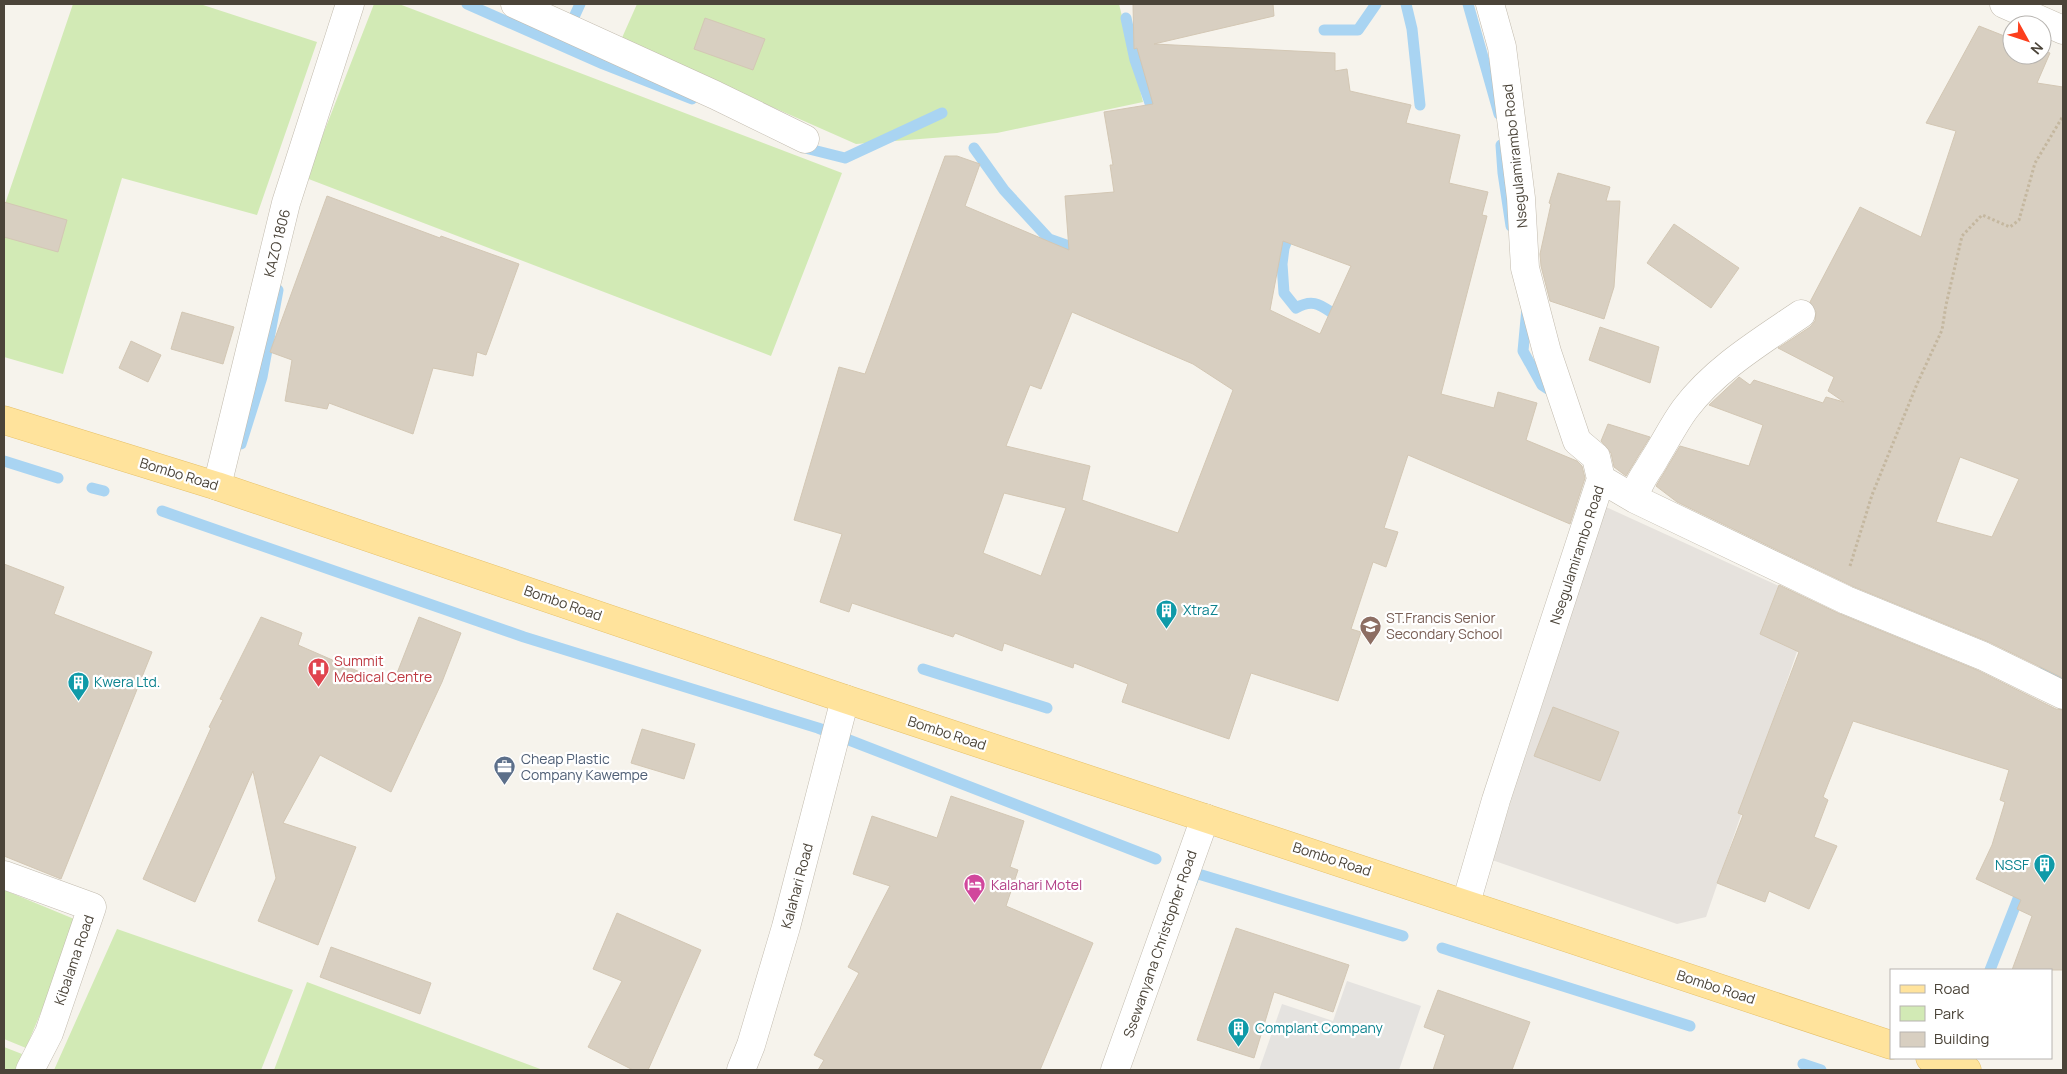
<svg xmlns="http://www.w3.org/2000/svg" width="2067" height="1074" font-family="Manrope,sans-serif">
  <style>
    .industrial { fill: #e6e2dd }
    .green { fill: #d2eab5 }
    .parking { fill: #e5e3e0 }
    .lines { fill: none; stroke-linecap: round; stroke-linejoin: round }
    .stream { stroke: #a9d4f2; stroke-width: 11 }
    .building { fill: #d8cfc1; stroke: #d3c7b4; fill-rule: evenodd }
    .minor-casing { stroke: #c2bbae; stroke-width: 29 }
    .major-casing { stroke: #e6c16a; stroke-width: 29 }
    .path { stroke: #c4b79f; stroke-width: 3; stroke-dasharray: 2.5 2.5; stroke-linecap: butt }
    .minor { stroke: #fff; stroke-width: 28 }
    .major { stroke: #ffe39c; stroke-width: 28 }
    .labels { text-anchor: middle; stroke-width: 4.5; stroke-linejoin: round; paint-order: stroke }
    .street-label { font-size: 14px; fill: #4b4439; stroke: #fff }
    .culture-label { font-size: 14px; fill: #0d838f; stroke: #fff; text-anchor: start }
    .education-label { font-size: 14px; fill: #785e54; stroke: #fff; text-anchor: start }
    .health-label { font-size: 14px; fill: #be3a42; stroke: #fff; text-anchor: start }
    .service-label { font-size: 14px; fill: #4e5e75; stroke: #fff; text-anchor: start }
    .hotel-label { font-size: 14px; fill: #b23c85; stroke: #fff; text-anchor: start }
  </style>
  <rect width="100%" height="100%" fill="#f6f3ec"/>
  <path class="industrial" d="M1606,507L1814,602L1706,917L1677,924L1492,860Z"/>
  <path class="green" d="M73,4H200L317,42L257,215L122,178L63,374L4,357V207Z
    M374,4H399L842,173L771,356L306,178Z
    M637,4H1119L1143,102L997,133L856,144L621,40Z
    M4,890L79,921L26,1048L4,1039Z
    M117,929L293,990L261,1070H54Z
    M307,982L543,1070H274Z
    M4,1047L22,1054L15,1070H4Z"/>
  <path class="parking" d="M1347,981L1421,1006L1399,1070H1259L1282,1004L1333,1021Z"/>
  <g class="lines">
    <path class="stream" d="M467,4L603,64L692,99
      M1406,4L1412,29L1420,105
      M1468,4L1499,114
      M1126,18L1135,60L1151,106L1152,118
      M569,28L580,4
      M1324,30H1358L1376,4
      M799,145L809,149L845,158L942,113
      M1501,145L1503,173L1511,226
      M974,148L1004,190L1049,239L1083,251
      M1291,229L1284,248L1282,264L1284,293L1296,308C1315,297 1322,307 1339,317L1337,320
      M1527,308L1523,351L1542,385L1556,394
      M241,444L262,377L278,290
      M4,461L58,478
      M92,488L104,491
      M162,511L524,637L818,728L1156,859
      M923,669L1047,708
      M2045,669L2063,683
      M1192,882L1195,873L1403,936
      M1442,948L1690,1026
      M1990,970L2023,886
      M1803,1064L1821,1070"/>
  </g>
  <path class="building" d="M1133,4H1273L1274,16L1154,44L1335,53V71L1347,69L1350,91L1411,105L1406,123L1460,135L1449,183L1488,192L1482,215L1487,216L1441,394L1494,408L1498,392L1537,403L1526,440L1577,461L1582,466L1585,478L1570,524L1408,455L1384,528L1398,532L1386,567L1373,562L1351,629L1361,632L1338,701L1251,673L1229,739L1122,702L1128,684L1074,663L1073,668L1004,643L1002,651L955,633L953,637L852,603L849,612L820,602L842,534L794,520L839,367L865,374L945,156H957L980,164L965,206L1069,250L1065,196L1114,192L1110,165H1113L1104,112L1153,104L1137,48L1134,49ZM1283,241L1351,266L1320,334L1270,310ZM1072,312L1193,364L1233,390L1178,533L1082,500L1090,466L1006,446L1030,385L1041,389ZM1004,493L1066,508L1041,576L983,553Z
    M705,18L765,39L753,70L694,49Z
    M1979,26L2012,39V55H2042V50L2050,53L2037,83L2063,87V678L1989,642L1852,586L1677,502L1656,486L1680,446L1749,466L1763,425L1709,405L1739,377L1750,385L1754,380L1823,403L1826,397L1844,402L1828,391L1834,377L1778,348L1810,327L1815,321L1816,312L1810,302L1860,207L1921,237L1956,131L1926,123ZM1960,457L2019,479L1992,537L1936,522Z
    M1558,173L1610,187L1606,201H1620L1614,287L1604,319L1550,301L1541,266L1540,254L1551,204L1549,203Z
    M327,196L440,238L441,236L519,264L486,355L477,352L473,376L433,368L413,434L329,403L327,409L285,401L292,360L270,352Z
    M4,202L67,220L58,252L4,237Z
    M1674,224L1739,268L1711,308L1647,263Z
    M182,312L234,327L223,364L171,349Z
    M1600,327L1659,347L1650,383L1589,360Z
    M131,341L161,355L148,382L119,368Z
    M1608,424L1650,437L1626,476L1614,467L1611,453L1601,441Z
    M4,564L64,587L54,614L152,652L61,879L4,856Z
    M1779,585L1840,614L1977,670L2056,709L2063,710V970H2012L2032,916L2017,909L2021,900L1976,879L1992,845L2005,802L2000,800L2009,770L1853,721L1823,797L1828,800L1814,837L1837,846L1809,909L1769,891L1765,902L1717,883L1743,815L1738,813L1799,652L1760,634Z
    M261,617L302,633L298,645L392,686L419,617L461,633L442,682L391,792L320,755L283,823L356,847L318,945L258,921L276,878L253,771L195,902L143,879L211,728L209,727L223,700L220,699Z
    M1553,707L1619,732L1600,781L1534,756Z
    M642,729L695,744L684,779L631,763Z
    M951,796L1024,821L1010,867L1018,870L1006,906L1093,943L1040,1070H818L824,1060L814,1055L859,973L848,967L890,886L853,874L872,816L937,838Z
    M617,913L701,950L648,1070H633L588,1047L622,981L593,969Z
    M1236,928L1349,965L1333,1012L1274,992L1254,1058L1197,1040Z
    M331,947L431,983L420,1014L320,977Z
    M1438,990L1530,1022L1512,1070H1433L1445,1035L1424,1027Z"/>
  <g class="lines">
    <defs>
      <path id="minor" d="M515,4L715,95L805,139
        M2004,4L2063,30
        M1601,479L1635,499L1846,600L1983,656L2063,695
        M217,486L286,203L350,4
        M1635,499C1636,484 1648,471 1655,458C1665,442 1674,424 1685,409C1715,369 1760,342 1801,314
        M4,875L92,907L49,1033L30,1070
        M1466,903L1496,800L1601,479L1596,457L1577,441L1547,352L1525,268L1521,198L1502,47L1490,4
        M741,1070L751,1045L786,927L845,699
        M1115,1070L1205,818"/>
      <path id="major" d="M4,420L217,486L845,699L1891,1045
        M1930,1058L1967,1070"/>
    </defs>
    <use href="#minor" class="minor-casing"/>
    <use href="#major" class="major-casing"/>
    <path class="path" d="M1850,566L1872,495L1917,384L1942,330L1946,305L1962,236L1982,215L2010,227L2019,220L2035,163L2063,116"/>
    <use href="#minor" class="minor"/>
    <use href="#major" class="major"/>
  </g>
  <defs>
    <symbol id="building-pin" viewBox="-11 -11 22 30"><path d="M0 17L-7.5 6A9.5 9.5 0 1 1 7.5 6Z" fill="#0f9aa8" stroke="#fff"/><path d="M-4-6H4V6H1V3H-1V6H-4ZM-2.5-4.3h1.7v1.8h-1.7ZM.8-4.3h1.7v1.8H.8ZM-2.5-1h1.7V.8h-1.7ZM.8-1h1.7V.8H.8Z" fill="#fff"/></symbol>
    <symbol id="school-pin" viewBox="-11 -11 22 30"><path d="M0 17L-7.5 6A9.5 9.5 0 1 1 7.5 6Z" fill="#8d6e63" stroke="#fff"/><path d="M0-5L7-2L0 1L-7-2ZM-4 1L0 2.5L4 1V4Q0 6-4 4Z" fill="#fff"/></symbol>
    <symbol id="hospital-pin" viewBox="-11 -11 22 30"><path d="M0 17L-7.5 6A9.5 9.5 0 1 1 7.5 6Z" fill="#e0444e" stroke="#fff"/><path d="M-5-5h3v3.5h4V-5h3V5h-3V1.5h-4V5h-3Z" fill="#fff"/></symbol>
    <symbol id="office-pin" viewBox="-11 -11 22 30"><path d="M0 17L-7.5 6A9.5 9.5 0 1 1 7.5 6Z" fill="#5c6f8a" stroke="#fff"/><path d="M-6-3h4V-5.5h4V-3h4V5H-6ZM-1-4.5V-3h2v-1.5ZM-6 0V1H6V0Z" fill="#fff"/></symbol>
    <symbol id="hotel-pin" viewBox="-11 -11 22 30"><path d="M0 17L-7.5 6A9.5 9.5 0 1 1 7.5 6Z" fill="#d1479c" stroke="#fff"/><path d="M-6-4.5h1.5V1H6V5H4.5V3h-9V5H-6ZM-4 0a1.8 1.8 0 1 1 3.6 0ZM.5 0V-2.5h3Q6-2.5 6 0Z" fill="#fff"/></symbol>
  </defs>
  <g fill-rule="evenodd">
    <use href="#building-pin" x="1154" y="598" width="25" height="34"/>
    <use href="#school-pin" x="1358" y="614" width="25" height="34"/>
    <use href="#hospital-pin" x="306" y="656" width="25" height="34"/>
    <use href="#building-pin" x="66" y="670" width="25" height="34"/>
    <use href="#office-pin" x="492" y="754" width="25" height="34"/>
    <use href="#building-pin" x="2032" y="852" width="25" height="34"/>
    <use href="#hotel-pin" x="962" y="872" width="25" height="34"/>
    <use href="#building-pin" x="1226" y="1016" width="25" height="34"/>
  </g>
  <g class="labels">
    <g class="street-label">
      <text transform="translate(1515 156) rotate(-96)" y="5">Nsegulamirambo Road</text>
      <text transform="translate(277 243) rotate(-76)" y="5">KAZO 1806</text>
      <text transform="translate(179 474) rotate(17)" y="5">Bombo Road</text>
      <text transform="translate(1577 555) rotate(-72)" y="5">Nsegulamirambo Road</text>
      <text transform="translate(563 603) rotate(19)" y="5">Bombo Road</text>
      <text transform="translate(947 733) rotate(18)" y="5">Bombo Road</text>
      <text transform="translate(1332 859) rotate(18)" y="5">Bombo Road</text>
      <text transform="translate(797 886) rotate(-75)" y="5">Kalahari Road</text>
      <text transform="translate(1160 944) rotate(-71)" y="5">Ssewanyana Christopher Road</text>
      <text transform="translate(74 960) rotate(-71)" y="5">Kibalama Road</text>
      <text transform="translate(1716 987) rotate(18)" y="5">Bombo Road</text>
    </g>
    <g class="culture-label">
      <text x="1183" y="615">XtraZ</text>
      <text x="94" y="687">Kwera Ltd.</text>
      <text x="2029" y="870" text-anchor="end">NSSF</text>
      <text x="1255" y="1033">Complant Company</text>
    </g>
    <g class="education-label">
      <text x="1386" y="623">ST.Francis Senior<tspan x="1386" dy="16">Secondary School</tspan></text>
    </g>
    <g class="health-label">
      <text x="334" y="666">Summit<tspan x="334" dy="16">Medical Centre</tspan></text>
    </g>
    <g class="service-label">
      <text x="521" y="764">Cheap Plastic<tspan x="521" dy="16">Company Kawempe</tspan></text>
    </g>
    <g class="hotel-label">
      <text x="991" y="890">Kalahari Motel</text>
    </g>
  </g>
  <rect width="2067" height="1074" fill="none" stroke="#4b4439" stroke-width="10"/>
  <rect x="1890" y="969" width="162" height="90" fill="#ffffff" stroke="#b7b4b0"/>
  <rect x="1900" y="985" width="25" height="8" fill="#ffe39c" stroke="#b7b4b0"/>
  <text x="1934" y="994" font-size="15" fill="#4b4439">Road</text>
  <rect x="1900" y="1006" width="25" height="15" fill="#d2eab5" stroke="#b7b4b0"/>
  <text x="1934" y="1019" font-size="15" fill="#4b4439">Park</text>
  <rect x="1900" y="1032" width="25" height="15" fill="#d8cfc1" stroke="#b7b4b0"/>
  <text x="1934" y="1044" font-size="15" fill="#4b4439">Building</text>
  <g transform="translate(2027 40) rotate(130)"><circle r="24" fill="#ffffff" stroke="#b7b4b0"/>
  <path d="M0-4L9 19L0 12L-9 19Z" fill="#fc3f1d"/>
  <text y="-8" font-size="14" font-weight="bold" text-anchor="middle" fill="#4b4439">N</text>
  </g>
</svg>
